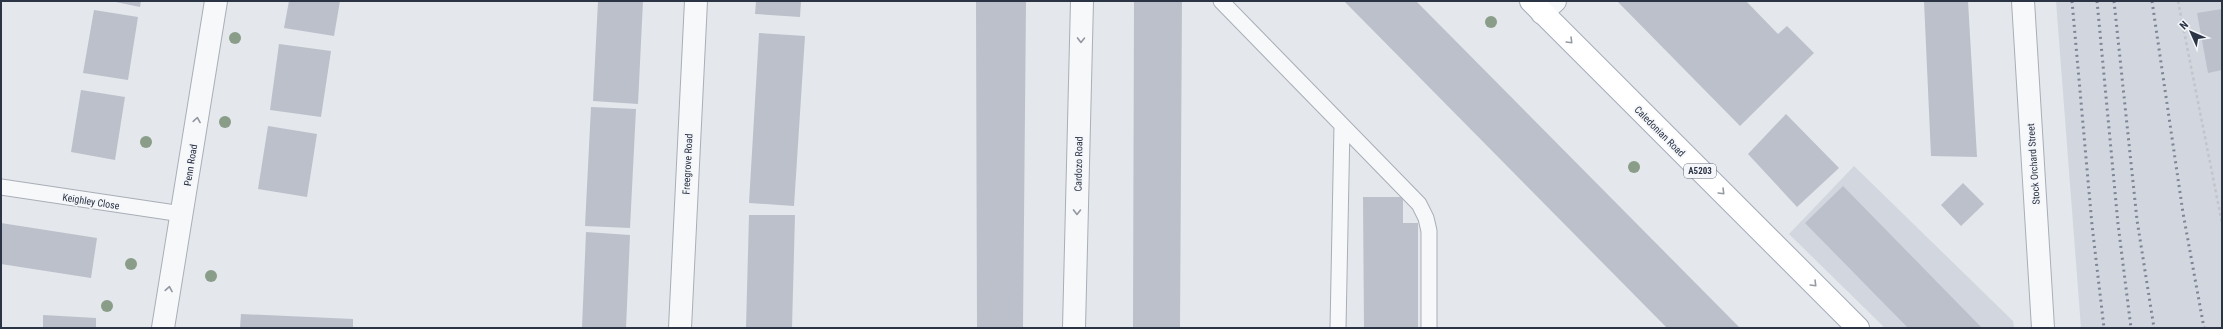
<svg xmlns="http://www.w3.org/2000/svg" width="2223" height="329" font-family="'Roboto Condensed',sans-serif">
  <style>
    .built { fill: #d2d6de }
    .building { fill: #bbc0ca }
    .lines { fill: none; stroke-linecap: round; stroke-linejoin: round }
    .lane-casing { stroke: #a9aeb7; stroke-width: 17 }
    .street-casing { stroke: #a9aeb7; stroke-width: 24 }
    .primary-casing { stroke: #a3abb8; stroke-width: 24 }
    .path { stroke: #c2c5cb; stroke-width: 2.5; stroke-dasharray: 3 3; stroke-linecap: butt }
    .lane { stroke: #f7f8fa; stroke-width: 15 }
    .street { stroke: #f7f8fa; stroke-width: 22 }
    .primary { stroke: #fff; stroke-width: 22 }
    .rail { stroke: #7d8696; stroke-width: 3; stroke-dasharray: 2 4; stroke-linecap: butt }
    .tree { fill: #899d89 }
    .oneway { stroke: #9196a0 }
    .oneway2 { stroke: #959aa2 }
    .labels { text-anchor: middle; stroke-width: 3.5; stroke-linejoin: round; paint-order: stroke }
    .shield { fill: #f4f6f9; stroke: #676e7b; stroke-width: 1 }
    .shield-label { font-size: 9px; font-weight: bold; fill: #2b3445 }
    .street-label { font-size: 10px; fill: #2b3445; stroke: #f4f6f9 }
  </style>
  <rect width="100%" height="100%" fill="#e4e7ec"/>
  <path class="built" d="M2056,1H2222V328H2081Z
    M1854,166L2013,321L2014,328H1885L1789,234Z"/>
  <path class="building" d="M111,1H141L140,7Z
    M289,1H340L334,36L284,28Z
    M598,1H643L638,104L593,101Z
    M756,1H801L800,17L755,14Z
    M976,1H1026L1023,328H977Z
    M1134,1H1182L1180,328H1133Z
    M1344,1H1416L1740,328H1667Z
    M1617,1H1746L1778,34L1787,26L1814,53L1740,126Z
    M1924,1H1968L1977,157L1931,156Z
    M2222,9V70L2208,73L2197,13Z
    M94,10L138,17L128,80L83,73Z
    M759,33L805,36L794,206L749,203Z
    M279,44L331,51L321,117L270,110Z
    M81,90L125,97L115,160L71,152Z
    M591,107L636,109L630,228L585,226Z
    M1786,114L1839,168L1797,207L1748,154Z
    M268,126L317,134L307,197L258,189Z
    M1963,183L1984,204L1961,226L1941,205Z
    M1843,186L1982,328H1908L1805,223Z
    M1363,197H1403V223H1418V328H1364Z
    M749,215H795L792,328H746Z
    M1,223L97,238L91,278L1,264Z
    M586,232L630,235L626,328H582Z
    M241,314L353,319V328H240Z
    M43,315L96,318V328H43Z"/>
  <g class="lines">
    <defs>
      <path id="lane" d="M1221,1L1342,125L1338,328
        M1342,125L1419,204L1426,218L1429,231V328
        M1,187L182,214"/>
      <path id="street" d="M2023,1L2043,328
        M1542,13L1555,1
        M163,328L216,1
        M680,328L696,1
        M1074,328L1082,1"/>
      <path id="primary" d="M1531,1L1858,328"/>
    </defs>
    <use href="#lane" class="lane-casing"/>
    <use href="#street" class="street-casing"/>
    <use href="#primary" class="primary-casing"/>
    <path class="path" d="M2178,1L2222,223"/>
    <use href="#lane" class="lane"/>
    <use href="#street" class="street"/>
    <use href="#primary" class="primary"/>
    <path class="rail" d="M2072,1L2092,225L2104,328
      M2097,1L2118,224L2131,328
      M2114,1L2137,220L2154,328
      M2152,1L2183,213L2204,328"/>
  </g>
  <g class="tree">
    <circle cx="1491" cy="22" r="6"/>
    <circle cx="235" cy="38" r="6"/>
    <circle cx="225" cy="122" r="6"/>
    <circle cx="146" cy="142" r="6"/>
    <circle cx="1634" cy="167" r="6"/>
    <circle cx="131" cy="264" r="6"/>
    <circle cx="211" cy="276" r="6"/>
    <circle cx="107" cy="306" r="6"/>
  </g>
  <defs><path id="oneway-chevron" d="M-2-3.5L2.5 0L-2 3.5" fill="none" stroke-width="1.6" stroke-linecap="round" stroke-linejoin="round"/></defs>
  <g class="oneway">
    <use href="#oneway-chevron" transform="translate(1081 40) rotate(91)"/>
    <use href="#oneway-chevron" transform="translate(197 120) rotate(-81)"/>
    <use href="#oneway-chevron" transform="translate(1077 212) rotate(91)"/>
    <use href="#oneway-chevron" transform="translate(169 289) rotate(-80)"/>
  </g>
  <g class="oneway2">
    <use href="#oneway-chevron" transform="translate(1570 41) rotate(45)"/>
    <use href="#oneway-chevron" transform="translate(1722 192) rotate(45)"/>
    <use href="#oneway-chevron" transform="translate(1814 284) rotate(45)"/>
  </g>
  <g class="labels">
    <rect class="shield" x="1684" y="164" width="32" height="14" rx="3"/>
    <g class="shield-label">
      <text x="1700" y="174">A5203</text>
    </g>
    <g class="street-label">
      <text transform="translate(1660 131) rotate(45)" y="4">Caledonian Road</text>
      <text transform="translate(687 164) rotate(-87)" y="4">Freegrove Road</text>
      <text transform="translate(1078 164) rotate(-89)" y="4">Cardozo Road</text>
      <text transform="translate(2033 164) rotate(-94)" y="4">Stock Orchard Street</text>
      <text transform="translate(190 165) rotate(-81)" y="4">Penn Road</text>
      <text transform="translate(91 201) rotate(9)" y="4">Keighley Close</text>
    </g>
  </g>
  <rect width="2223" height="329" fill="none" stroke="#2b3445" stroke-width="4"/>
  <g transform="translate(2191 32) rotate(315)" stroke="#f4f6f9" stroke-width="3" paint-order="stroke">
  <path d="M0-3L7 15L0 10L-7 15Z" fill="#2b3445"/>
  <text y="-6" font-size="11" font-weight="bold" text-anchor="middle" fill="#2b3445">N</text>
  </g>
</svg>
